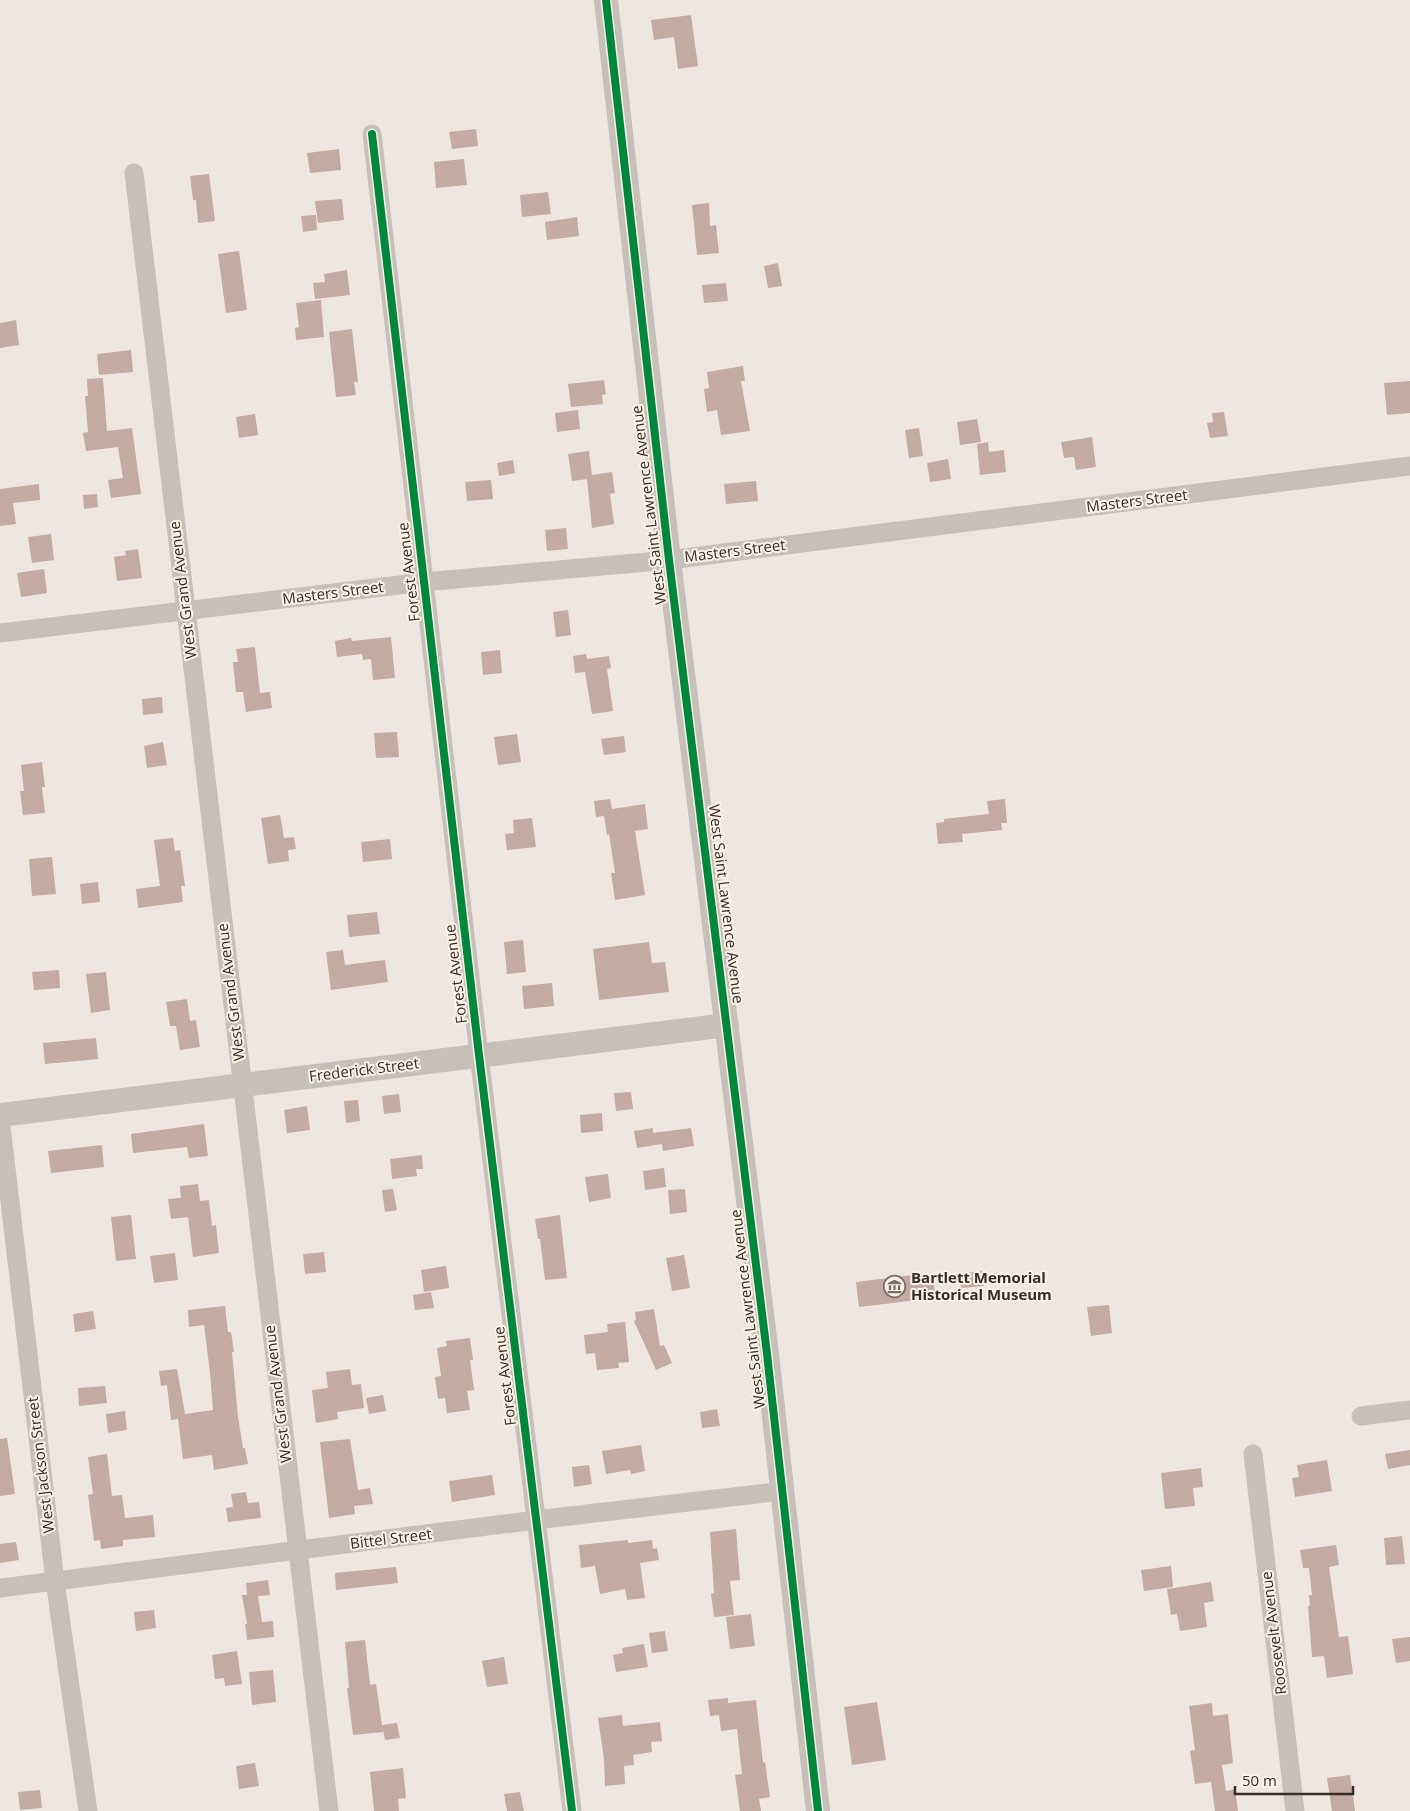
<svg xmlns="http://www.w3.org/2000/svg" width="1410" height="1811" font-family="'Open Sans',sans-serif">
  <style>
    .building { fill: #c3aaa2 }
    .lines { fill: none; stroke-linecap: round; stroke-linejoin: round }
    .minor { stroke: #c7c0ba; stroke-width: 19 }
    .tertiary { stroke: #c7c0ba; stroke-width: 24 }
    .cycleway-casing { stroke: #fbf2e8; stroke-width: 11 }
    .cycleway { stroke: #00873e; stroke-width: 8 }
    .labels { text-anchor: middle; stroke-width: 4; stroke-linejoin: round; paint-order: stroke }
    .street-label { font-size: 15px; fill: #382c28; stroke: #fbf2e8 }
    .poi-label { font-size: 15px; font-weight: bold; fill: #382c28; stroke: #fbf2e8; text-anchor: start }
  </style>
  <rect width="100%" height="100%" fill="#eee7e1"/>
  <path class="building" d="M691,15L698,66L678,69L674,37L654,40L651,20Z
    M476,129L478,146L452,149L449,132Z
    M339,149L341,170L310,173L307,153Z
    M464,159L467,185L436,188L434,162Z
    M209,174L215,221L198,223L196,200H193L190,176Z
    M548,192L551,214L522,217L520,195Z
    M342,199L344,220L318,223L315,201Z
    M709,203L710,226L716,225L719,253L697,255L692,205Z
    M316,215L317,230L303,232L301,216Z
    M577,217L579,236L547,240L545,222Z
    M239,251L247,310L226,313L218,254Z
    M778,263L782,286L768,288L764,266Z
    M347,270L350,295L315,299L313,283L325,282L324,274Z
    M726,283L728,301L704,303L702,285Z
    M321,300L324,337L296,340L295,328L299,327L296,303Z
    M16,320L19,345L0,348V323Z
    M352,329L358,382H354L356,395L336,397L329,332Z
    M131,350L133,372L99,375L97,354Z
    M743,366L745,381H741L750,431L721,435L717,410L707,412L704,389L709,388L707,372Z
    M103,378L107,431L132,428L141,494L111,498L108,480L123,478L118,447L86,451L83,433L88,432L85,396H88L87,379Z
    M604,380L606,394L602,395L603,404L571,407L568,384Z
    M1410,381V413L1387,415L1384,383Z
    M578,410L580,429L557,432L555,413Z
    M1224,412L1228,436L1210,438L1207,423L1213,422L1212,413Z
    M255,414L258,435L239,438L236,417Z
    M977,419L981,442L960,445L957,422Z
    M919,428L923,456L909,458L905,430Z
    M1092,437L1096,467L1076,470L1074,457L1064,458L1061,442Z
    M988,442L989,452L1004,450L1006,472L980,475L977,444Z
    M589,451L592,475L612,472L615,493L610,494L614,524L592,528L587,479L572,481L568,454Z
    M948,459L951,479L930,482L927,463Z
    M513,460L515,473L499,476L497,463Z
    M491,480L493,499L467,501L465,482Z
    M756,481L758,501L726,504L724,484Z
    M39,484L40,500L13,503L16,524L0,526V489Z
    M97,494L98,507L84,509L83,495Z
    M566,528L568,549L547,551L545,530Z
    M51,534L54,560L32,563L28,537Z
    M138,549L142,578L117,581L114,557L126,555L125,551Z
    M44,569L47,593L21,597L17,573Z
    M568,610L571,635L556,637L553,612Z
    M391,637L395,678L373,680L371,659L363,660L362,654L337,657L335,641L351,638L352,641Z
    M255,647L260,693L270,692L272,708L246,712L243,692H236L233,662H238L236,649Z
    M500,650L502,673L483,675L481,652Z
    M586,654L587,659L609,656L611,668L607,669L613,711L592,714L585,672L575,673L573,656Z
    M162,697L163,713L143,715L142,699Z
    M397,732L399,757L376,758L374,733Z
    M517,734L521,762L498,765L494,737Z
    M624,736L626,752L604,755L601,739Z
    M163,742L167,765L147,768L144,746Z
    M42,762L45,787H42L45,813L23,815L20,791H24L21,765Z
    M610,799L612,809L645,804L648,829L635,831L645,895L615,900L611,873H615L609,834L607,835L604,816L596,817L594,801Z
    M1005,799L1007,823H1001L1002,830L962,834L963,842L938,844L936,823L944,822V819L989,814L987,801Z
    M280,815L284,838L294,837L296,849L288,850L289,861L268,864L261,818Z
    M532,818L536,847L507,850L505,834L514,833L513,820Z
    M173,838L175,851L180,850L185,886H181L183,902L138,908L136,889L160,886L154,840Z
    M390,839L392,859L363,862L361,842Z
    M52,857L56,894L32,896L29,859Z
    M98,882L100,902L82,904L80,884Z
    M377,912L380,934L349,937L347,915Z
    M523,940L526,972L507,974L504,942Z
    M649,942L652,963L665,962L669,992L599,1000L593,949Z
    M343,950L345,965L385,960L388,982L331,990L326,952Z
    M59,970L60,988L34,990L32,972Z
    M106,972L110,1010L91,1013L86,974Z
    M552,983L554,1006L524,1009L522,986Z
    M187,999L190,1021L196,1020L200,1047L180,1050L176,1026H170L166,1002Z
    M96,1038L98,1059L45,1064L43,1043Z
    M631,1092L633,1109L616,1111L614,1093Z
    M399,1094L401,1112L384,1114L382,1096Z
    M358,1100L360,1121L346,1123L344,1101Z
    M307,1106L310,1130L287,1133L284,1110Z
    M602,1113L603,1131L581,1133L580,1115Z
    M204,1124L208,1156L189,1158L187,1147L133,1153L131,1134Z
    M653,1128V1133L691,1128L694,1146L663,1151L662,1144L637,1148L634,1131Z
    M102,1145L104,1167L51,1173L48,1151Z
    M422,1155L423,1169H416L417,1176L392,1179L390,1159Z
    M664,1168L666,1187L645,1190L643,1171Z
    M608,1174L611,1198L589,1202L585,1177Z
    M198,1184L200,1201L209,1200L212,1226L216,1225L219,1253L193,1257L188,1217L171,1219L168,1199L181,1198L180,1186Z
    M393,1189L397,1210L385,1212L382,1190Z
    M685,1189L687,1212L670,1214L668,1190Z
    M131,1215L136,1259L116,1261L111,1217Z
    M560,1215L567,1278L545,1280L540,1239H538L535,1219Z
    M324,1252L326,1272L305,1274L303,1254Z
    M175,1253L178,1280L154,1283L150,1256Z
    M684,1255L690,1288L672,1291L666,1258Z
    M446,1266L449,1288L424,1292L421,1270Z
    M982,1271L984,1286L961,1288L959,1274Z
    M912,1275V1280L933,1277L935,1292L916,1294L917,1300L859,1307L856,1282Z
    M431,1292L434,1308L415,1310L413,1295Z
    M1109,1305L1112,1333L1091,1336L1087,1307Z
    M225,1306L228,1332H231L234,1352H232L238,1417L243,1448H245L248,1464L214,1470L212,1455L183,1459L178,1419L171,1420L167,1385L161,1386L159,1371L177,1369L185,1414L213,1410L210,1373L204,1325L189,1327L188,1310Z
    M654,1309L660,1346L664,1345L672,1363L656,1370L634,1321L636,1320L635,1312Z
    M93,1311L96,1329L75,1332L73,1314Z
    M625,1322L629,1362L618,1363L619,1368L597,1370L595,1353L586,1354L584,1335L608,1332L607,1324Z
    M470,1338L473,1360H470L474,1390L467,1391L470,1410L447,1413L445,1398L438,1399L435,1377L441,1376L437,1348L447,1346L446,1341Z
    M350,1369L352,1385L361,1384L364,1408L337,1412L338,1419L316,1423L312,1390L328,1388L326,1372Z
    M105,1386L107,1403L79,1406L78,1388Z
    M383,1395L386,1411L369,1414L366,1398Z
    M717,1409L720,1426L702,1428L700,1412Z
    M125,1411L127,1430L108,1433L106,1414Z
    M7,1438L15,1494L0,1496V1439Z
    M350,1439L358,1490L370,1488L373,1504L354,1506L355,1514L329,1518L320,1442Z
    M641,1445L645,1471L631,1474L630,1470L606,1474L602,1451Z
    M1410,1450V1465L1388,1469L1385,1454Z
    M107,1454L112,1496L122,1495L125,1518L153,1515L155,1537L123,1540V1546L101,1549L100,1540L94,1541L88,1495L93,1494L88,1457Z
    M1327,1460L1332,1491L1295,1497L1292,1478L1299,1477L1297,1465Z
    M589,1465L592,1484L574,1487L572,1467Z
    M1201,1468L1203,1487L1193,1488L1195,1506L1165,1509L1161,1473Z
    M492,1475L495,1495L452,1502L449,1481Z
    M246,1492L248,1503L259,1502L261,1518L228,1522L226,1508L233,1507L231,1494Z
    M736,1529L740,1580L730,1581L734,1615L714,1617L711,1594L714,1593L710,1532Z
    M1402,1536L1405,1564L1386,1565L1384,1538Z
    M628,1540V1543L652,1540L653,1549L657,1548L659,1560L640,1563L645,1598L627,1600L625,1589L600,1594L595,1566L581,1568L579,1545Z
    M16,1542L19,1560L0,1563V1544Z
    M1336,1545L1339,1565L1329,1567L1339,1637L1348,1636L1353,1674L1327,1678L1324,1656L1312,1657L1308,1606H1310L1309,1595H1312L1309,1568H1303L1300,1550Z
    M1171,1566L1173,1587L1144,1591L1141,1570Z
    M396,1567L398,1583L336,1590L335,1573Z
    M268,1580L270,1595L258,1596L262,1622L273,1621L274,1637L247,1640L245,1624H247L242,1595H247L246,1583Z
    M1211,1582L1214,1601L1204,1603L1207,1627L1180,1631L1177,1614L1171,1615L1167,1589Z
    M154,1610L156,1628L136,1631L134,1612Z
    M751,1614L755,1646L730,1649L726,1617Z
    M665,1631L668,1651L652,1653L649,1633Z
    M1410,1637V1661L1396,1663L1392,1639Z
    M365,1640L370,1685L376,1684L383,1732L353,1735L347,1688H349L345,1642Z
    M644,1644L648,1667L616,1672L613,1655L623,1653L622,1648Z
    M237,1651L242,1684L225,1686L224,1678L215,1679L212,1655Z
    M504,1657L508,1684L487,1687L482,1661Z
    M273,1670L276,1702L252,1705L249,1672Z
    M728,1698V1703L756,1700L763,1763L765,1762L770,1797L759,1799L761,1811H740L735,1775L742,1774L737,1729L721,1731L719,1715L710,1716L708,1700Z
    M877,1702L886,1760L852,1765L844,1707Z
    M1212,1703L1213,1716L1228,1714L1233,1763L1222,1765L1226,1791L1235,1789L1238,1811H1215L1211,1782L1195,1784L1190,1751L1195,1750L1189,1706Z
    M622,1715L623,1726L660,1722L662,1741L651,1742L652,1752L633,1755L634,1765L624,1766L625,1784L605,1786L604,1759L598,1718Z
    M397,1723L400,1738L385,1740L382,1725Z
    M255,1763L259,1786L239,1789L236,1766Z
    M403,1768L406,1798L398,1799L399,1811H374L370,1772Z
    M1350,1775L1355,1811H1332L1327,1778Z
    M40,1790L42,1808L20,1810L18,1792Z
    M520,1792L524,1811H507L504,1794Z"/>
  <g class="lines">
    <path class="minor" d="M372,134L479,1055L572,1811
      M134,173L329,1811
      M0,633L424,582L669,560L1410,466
      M0,1118L55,1581L88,1811
      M1361,1416L1410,1410
      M1253,1454L1295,1811
      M0,1588L536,1520L783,1491"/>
    <path class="tertiary" d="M606,0L669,560L767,1354L818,1811
      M0,1115L727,1025"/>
    <defs>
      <path id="cycleway" d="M606,0L669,560L767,1354L818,1811
        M372,134L479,1055L572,1811"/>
    </defs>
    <use href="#cycleway" class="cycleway-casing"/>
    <use href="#cycleway" class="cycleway"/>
  </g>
  <defs>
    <symbol id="museum-ring" viewBox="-11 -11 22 22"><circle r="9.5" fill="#fbf2e8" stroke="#786d69" stroke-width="1.5"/><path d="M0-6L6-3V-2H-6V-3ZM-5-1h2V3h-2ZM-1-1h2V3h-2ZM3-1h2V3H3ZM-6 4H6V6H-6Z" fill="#786d69"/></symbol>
  </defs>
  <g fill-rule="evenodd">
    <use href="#museum-ring" x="882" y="1274" width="25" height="25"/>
  </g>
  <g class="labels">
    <g class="street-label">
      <text transform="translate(1137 501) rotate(-7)" y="5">Masters Street</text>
      <text transform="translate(649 505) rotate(-97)" y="5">West Saint Lawrence Avenue</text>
      <text transform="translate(735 551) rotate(-7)" y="5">Masters Street</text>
      <text transform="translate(409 572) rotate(-97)" y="5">Forest Avenue</text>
      <text transform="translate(183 590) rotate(-97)" y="5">West Grand Avenue</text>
      <text transform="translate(333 593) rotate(-7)" y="5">Masters Street</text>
      <text transform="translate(726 904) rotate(83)" y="5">West Saint Lawrence Avenue</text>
      <text transform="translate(456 974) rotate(-97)" y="5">Forest Avenue</text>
      <text transform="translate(231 992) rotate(-97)" y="5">West Grand Avenue</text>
      <text transform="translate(364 1070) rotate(-7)" y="5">Frederick Street</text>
      <text transform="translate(748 1309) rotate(-97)" y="5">West Saint Lawrence Avenue</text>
      <text transform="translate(505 1376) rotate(-97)" y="5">Forest Avenue</text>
      <text transform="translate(278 1394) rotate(-97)" y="5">West Grand Avenue</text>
      <text transform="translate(41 1465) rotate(-97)" y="5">West Jackson Street</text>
      <text transform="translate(391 1539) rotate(-7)" y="5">Bittel Street</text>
      <text transform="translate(1274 1633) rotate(-97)" y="5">Roosevelt Avenue</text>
    </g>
    <g class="poi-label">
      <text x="911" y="1283">Bartlett Memorial<tspan x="911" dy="17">Historical Museum</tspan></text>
    </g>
  </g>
  <path d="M1235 1786v8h118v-8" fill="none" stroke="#382c28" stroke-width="2.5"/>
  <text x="1242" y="1786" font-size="15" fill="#382c28" stroke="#fbf2e8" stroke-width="4" paint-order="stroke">50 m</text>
</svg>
